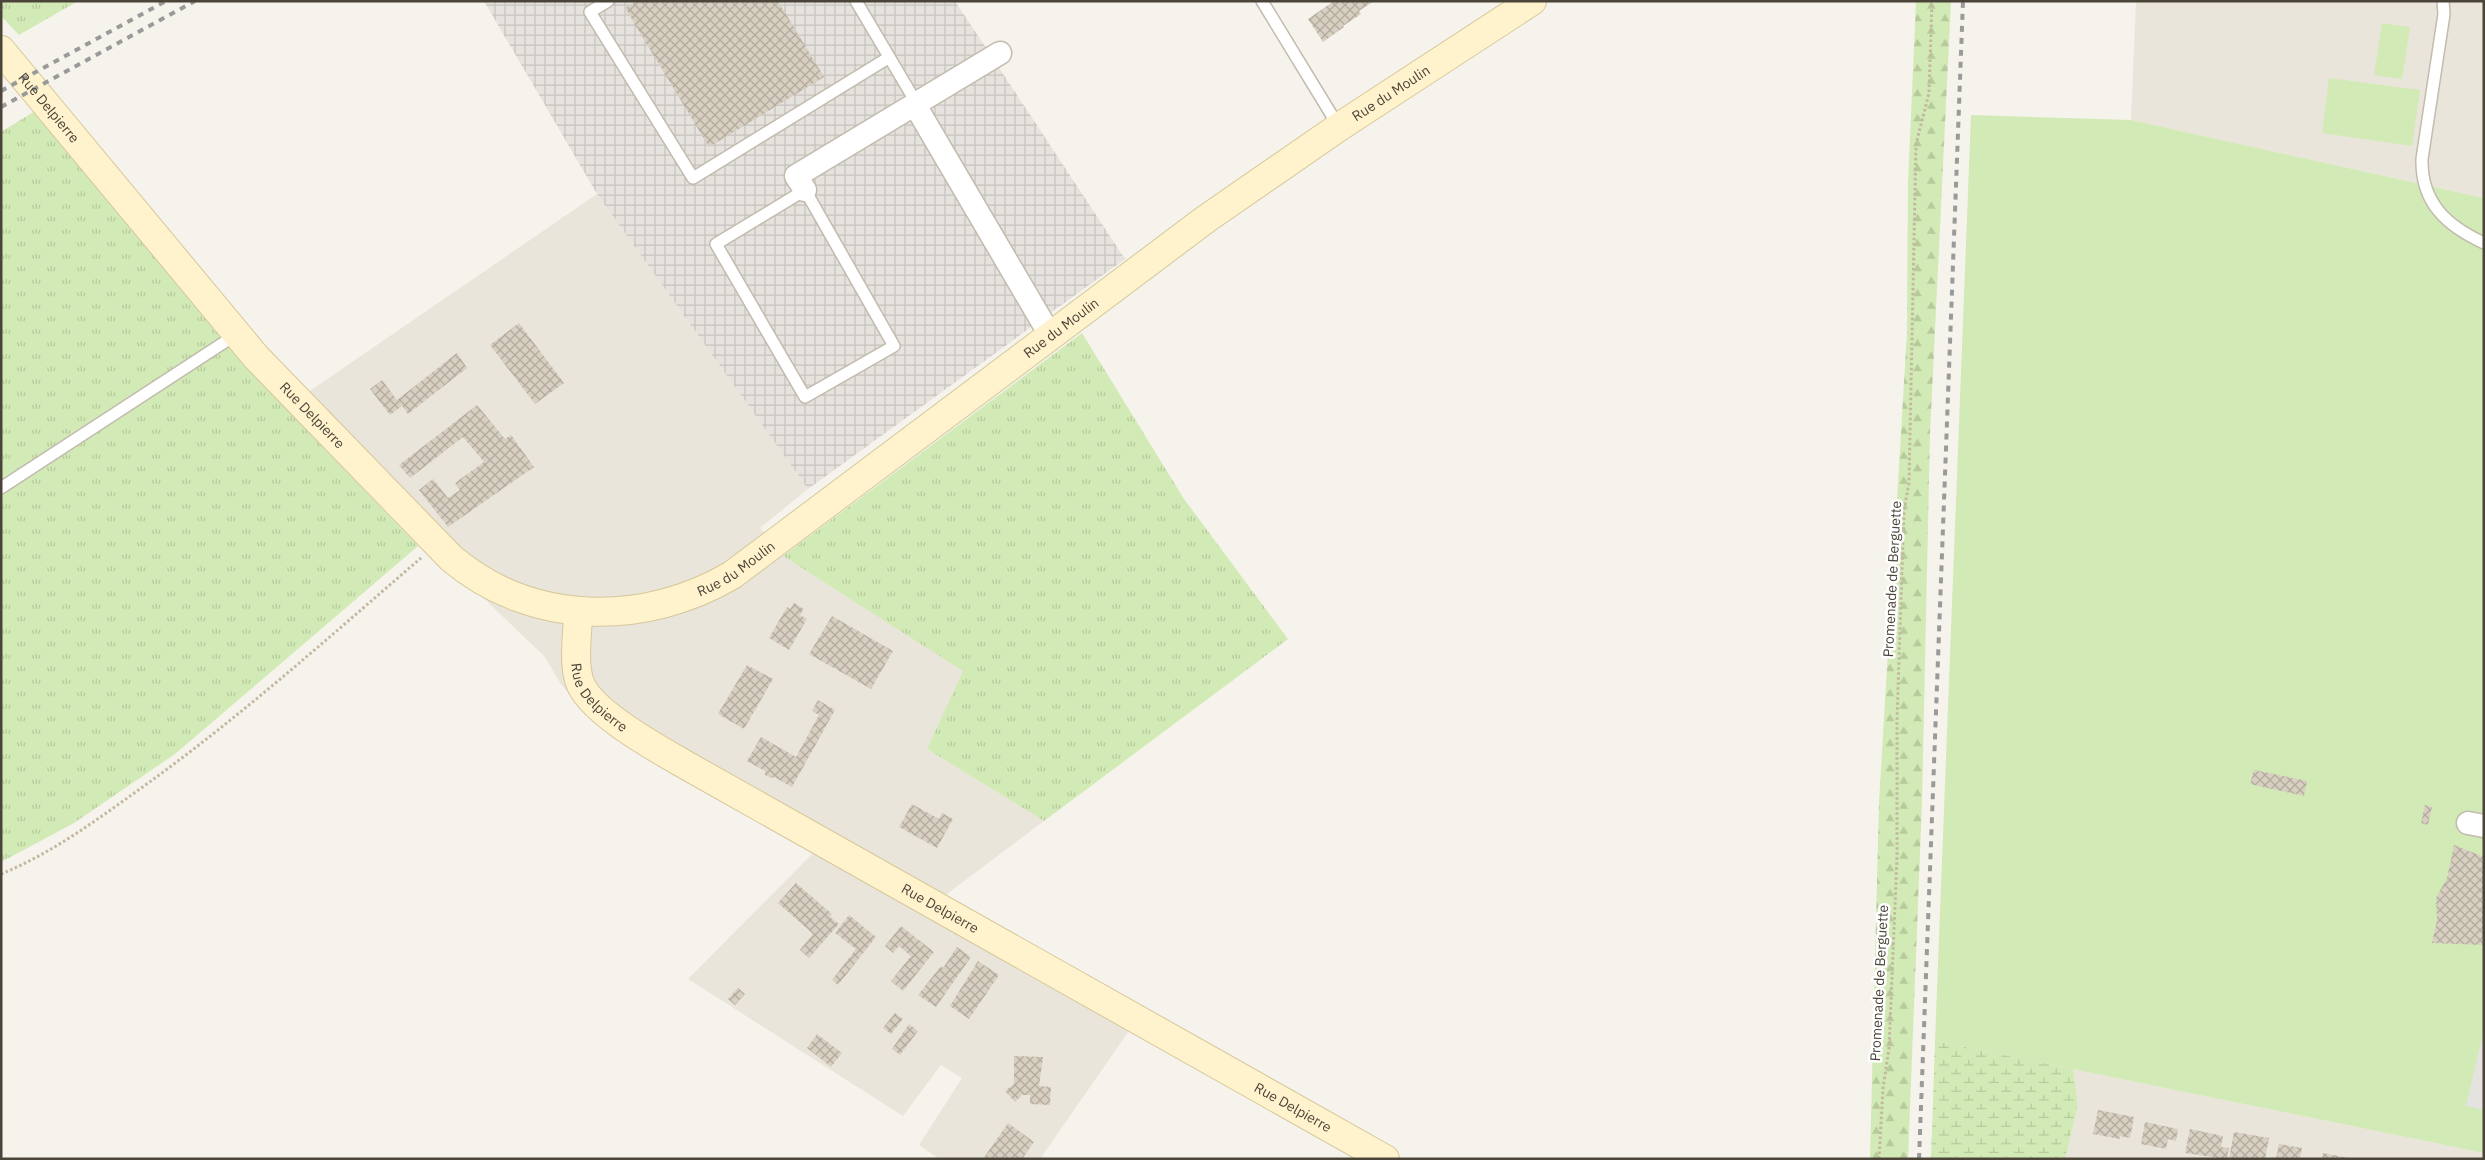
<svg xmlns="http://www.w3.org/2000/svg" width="2485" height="1160" font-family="'IBM Plex Sans',sans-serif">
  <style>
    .residential { fill: #eae5da }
    .industrial { fill: url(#industrial-grid) }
    .grass { fill: url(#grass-tufts) }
    .forest { fill: url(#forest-firs) }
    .wetland { fill: url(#wetland-marsh) }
    .pitch { fill: #d2eab5 }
    .parking { fill: #e5e3e0 }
    .building { fill: url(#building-cross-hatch) }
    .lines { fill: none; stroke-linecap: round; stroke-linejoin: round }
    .lane-casing { stroke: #c2bbae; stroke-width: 14 }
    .street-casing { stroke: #c2bbae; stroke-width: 25 }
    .secondary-casing { stroke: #d6c79b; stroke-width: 30 }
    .path { stroke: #c4b79f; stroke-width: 3; stroke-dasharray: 2.5 2.5; stroke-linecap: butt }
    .lane { stroke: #fff; stroke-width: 11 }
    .street { stroke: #fff; stroke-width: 22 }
    .secondary { stroke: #fff3cd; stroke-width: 28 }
    .rail { stroke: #9a9a9a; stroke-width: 4; stroke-dasharray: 6 6; stroke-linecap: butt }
    .labels { text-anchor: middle; stroke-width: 5; stroke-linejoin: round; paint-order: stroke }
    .street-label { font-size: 14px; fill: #4b4439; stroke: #fff }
  </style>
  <defs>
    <pattern id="industrial-grid" width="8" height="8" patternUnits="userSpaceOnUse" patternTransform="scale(1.25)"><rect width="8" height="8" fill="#e6e2dd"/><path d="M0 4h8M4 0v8" fill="none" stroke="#c7c3be"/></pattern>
    <pattern id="grass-tufts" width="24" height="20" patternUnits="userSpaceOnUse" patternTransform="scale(1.25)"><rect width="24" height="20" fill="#d2eab5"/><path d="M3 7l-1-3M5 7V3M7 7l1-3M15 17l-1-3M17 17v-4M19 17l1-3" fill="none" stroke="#b6ca9c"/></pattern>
    <pattern id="forest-firs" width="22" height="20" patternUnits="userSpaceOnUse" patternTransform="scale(1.25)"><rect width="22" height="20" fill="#d2eab5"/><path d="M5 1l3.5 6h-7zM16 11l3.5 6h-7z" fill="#b6ca9c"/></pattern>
    <pattern id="wetland-marsh" width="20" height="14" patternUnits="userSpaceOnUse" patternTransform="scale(1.25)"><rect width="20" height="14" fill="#d2eab5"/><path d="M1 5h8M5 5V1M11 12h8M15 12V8" fill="none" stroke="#b6ca9c"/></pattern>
    <pattern id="building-cross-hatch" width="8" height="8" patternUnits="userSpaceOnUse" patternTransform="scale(1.25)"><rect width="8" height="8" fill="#d8cfc1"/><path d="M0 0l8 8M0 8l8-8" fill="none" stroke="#b1aa9e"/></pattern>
  </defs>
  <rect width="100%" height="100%" fill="#f6f3ec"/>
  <path class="residential" d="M2136,1H2484V198L2131,120Z
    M597,194L808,489L760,528L783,556L964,671L927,749L1044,821L943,897L1131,1028L1040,1159H939L919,1145L962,1078L941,1065L903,1116L688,979L815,851L587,715L561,684L545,657L285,408Z
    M2073,1069L2484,1153V1159H2065L2078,1105Z"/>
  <path class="industrial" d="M484,1H955L1125,259L808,489L597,194Z"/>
  <path class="grass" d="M1,1H78L19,35L1,16Z
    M35,111L285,408L418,546L175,754L74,823L1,862V132Z
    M1082,333L1184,499L1288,639L1044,821L927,749L963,671L783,556Z"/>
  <path class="forest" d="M1916,1H1951L1930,433L1922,802L1908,1159H1870L1879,802L1907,332L1908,183Z"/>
  <path class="wetland" d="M1935,1041L2073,1069L2078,1105L2065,1159H1931Z"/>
  <path class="pitch" d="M2382,23L2410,27L2402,79L2374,75Z
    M2329,78L2420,90L2412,146L2322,133Z
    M1971,115L2131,120L2484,198V1153L1935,1041Z"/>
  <path class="parking" d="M2484,1029V1110L2466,1106Z"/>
  <path class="building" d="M637,1H778L824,77L709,147L625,8Z
    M1334,1H1374L1359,11L1361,14L1343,26L1344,27L1323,42L1308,19Z
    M519,323L564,383L535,404L490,345Z
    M457,353L467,368L408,414L402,406L390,415L370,389L382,380L397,400Z
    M477,405L505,439L511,435L534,467L448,527L419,490L433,479L448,498L460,490L455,483L484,462L463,437L410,478L399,465Z
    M794,603L804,609L800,615L807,619L789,650L769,638L787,607L790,609Z
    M832,616L893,651L871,689L809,654Z
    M747,665L773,679L744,729L718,714Z
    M818,700L835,710L792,787L774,777L771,778L765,775V771L747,761L761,737L796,757L819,715L812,711Z
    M2254,770L2307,781L2304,796L2250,784Z
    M912,804L939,819L942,813L953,819L937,848L899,827Z
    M2425,805L2432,807L2428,825L2421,823Z
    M2454,845L2484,857V945L2432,943L2437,920L2436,898L2447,878Z
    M796,883L832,914L830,917L839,924L809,958L800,950L813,934L778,903Z
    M849,915L876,937L838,985L832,980L856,949L835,933Z
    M901,926L934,952L903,991L891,981L911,956L899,946L893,953L885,946Z
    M957,947L971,957L936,1007L918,995L941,966L943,968Z
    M978,961L999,975L969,1019L950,1006Z
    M738,988L745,994L735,1005L728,999Z
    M895,1013L903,1019L891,1034L883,1028Z
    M909,1024L918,1031L900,1055L892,1049Z
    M817,1034L842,1053L831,1067L807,1048Z
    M1014,1056L1043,1057L1039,1086L1051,1087L1050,1105L1030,1104V1095H1022L1015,1102L1005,1091L1014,1084Z
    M2098,1110L2134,1117L2130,1138L2120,1136V1139L2093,1134Z
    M2145,1122L2178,1129L2176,1141L2168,1139L2166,1149L2141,1144Z
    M1008,1123L1034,1142L1022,1159H983Z
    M2190,1129L2223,1136L2221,1147L2229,1148L2227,1159L2185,1153Z
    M2234,1132L2269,1138L2265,1159L2229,1158Z
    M2279,1144L2302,1148L2300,1159H2276Z
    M2323,1153L2349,1158V1159H2322Z"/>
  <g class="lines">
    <defs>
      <path id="lane" d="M608,1L590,12L693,178L888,58
        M856,1L917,104
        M1262,1L1339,127
        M2443,1L2444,14L2422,159C2421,203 2447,226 2484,243
        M805,190L894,346L805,397L716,244Z
        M1,488L237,334"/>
      <path id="street" d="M915,105L1050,335
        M805,190L796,176L1000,53
        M2468,823L2484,826"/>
      <g id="secondary">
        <path id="s1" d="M1,50L256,357L451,558C531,626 644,627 732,575L1206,219L1339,127L1532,1"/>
        <path id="s2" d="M578,611C578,633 573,659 579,680C588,712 662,751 691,768L1385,1159"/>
      </g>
    </defs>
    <use href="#lane" class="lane-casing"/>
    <use href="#street" class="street-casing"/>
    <use href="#secondary" class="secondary-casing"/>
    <path class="path" d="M1,874C50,854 94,822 137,791C237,720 328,638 421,558
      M1879,1159L1883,1088L1889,1048L1897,858V720L1904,510L1909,483L1916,144L1929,93L1932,1"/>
    <use href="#lane" class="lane"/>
    <use href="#street" class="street"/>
    <use href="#secondary" class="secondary"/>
    <path class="rail" d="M1,91L166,1
      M1,107L195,1
      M1919,1159L1963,1"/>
  </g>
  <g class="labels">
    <g class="street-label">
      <text dy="5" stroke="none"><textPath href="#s1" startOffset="1796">Rue du Moulin</textPath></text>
      <text dy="5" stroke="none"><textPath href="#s1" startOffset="75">Rue Delpierre</textPath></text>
      <text dy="5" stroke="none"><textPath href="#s1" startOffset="1391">Rue du Moulin</textPath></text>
      <text dy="5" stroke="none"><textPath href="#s1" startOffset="480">Rue Delpierre</textPath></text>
      <text dy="5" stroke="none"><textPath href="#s1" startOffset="986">Rue du Moulin</textPath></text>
      <text transform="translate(1892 579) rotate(-87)" y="5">Promenade de Berguette</text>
      <text dy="5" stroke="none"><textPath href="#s2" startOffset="95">Rue Delpierre</textPath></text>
      <text dy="5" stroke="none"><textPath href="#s2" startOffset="500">Rue Delpierre</textPath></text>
      <text transform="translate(1879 983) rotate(-87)" y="5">Promenade de Berguette</text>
      <text dy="5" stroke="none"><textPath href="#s2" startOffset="905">Rue Delpierre</textPath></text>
    </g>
  </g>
  <rect width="2485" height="1160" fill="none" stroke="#4b4439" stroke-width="5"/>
</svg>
